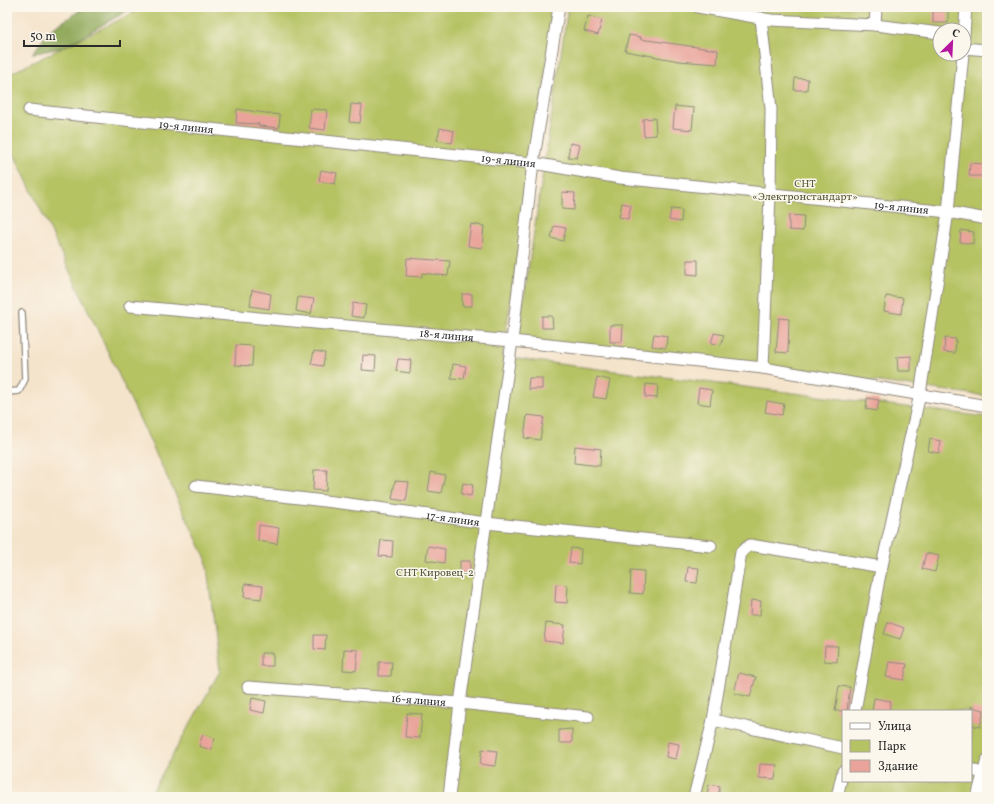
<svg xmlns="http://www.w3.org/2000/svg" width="994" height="804" font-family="Vollkorn,serif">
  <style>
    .green { fill: #b6c364; stroke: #707748; fill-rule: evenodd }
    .forest { fill: #90a95a; stroke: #5e6a42 }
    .building { fill: #e9a39a }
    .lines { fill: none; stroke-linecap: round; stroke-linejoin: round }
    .service-casing { stroke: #90887c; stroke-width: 8 }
    .minor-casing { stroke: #90887c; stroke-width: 13 }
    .service { stroke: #fff; stroke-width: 5.5 }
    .minor { stroke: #fff; stroke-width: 11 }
    .labels { text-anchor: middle; stroke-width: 3; stroke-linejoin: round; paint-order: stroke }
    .street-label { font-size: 11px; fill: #2b2b2b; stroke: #fbf7ec }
    .park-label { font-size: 11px; fill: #55593c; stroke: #fbf7ec }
  </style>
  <rect width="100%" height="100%" fill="#fbf7ec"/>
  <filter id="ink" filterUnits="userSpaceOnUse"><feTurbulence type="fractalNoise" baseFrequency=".025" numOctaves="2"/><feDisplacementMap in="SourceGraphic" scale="8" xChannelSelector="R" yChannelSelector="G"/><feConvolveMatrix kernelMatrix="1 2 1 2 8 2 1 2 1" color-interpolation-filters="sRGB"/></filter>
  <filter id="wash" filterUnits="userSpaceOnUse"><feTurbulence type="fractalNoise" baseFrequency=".012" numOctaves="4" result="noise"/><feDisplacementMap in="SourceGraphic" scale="16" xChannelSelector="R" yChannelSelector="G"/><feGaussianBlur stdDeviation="0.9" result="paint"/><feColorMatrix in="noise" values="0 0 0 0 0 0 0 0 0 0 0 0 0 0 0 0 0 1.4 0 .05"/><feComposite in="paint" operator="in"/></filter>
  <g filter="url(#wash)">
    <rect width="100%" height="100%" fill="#f5e4cc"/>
    <path class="green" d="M145,7H556L502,357L987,417V797H149L220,671L206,559L7,139V75ZM843,711H971V781H843Z
      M568,7H987V396L773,368L517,344ZM940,30H964V54H940Z"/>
    <path class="forest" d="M85,7H134L64,47L32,54L50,30Z"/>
    <g id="blocks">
      <path class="building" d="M933,11H948V23H933Z
        M588,16L602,20L598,35L584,31Z
        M629,35L641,37L640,39L718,50L717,64L679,61L625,51Z
        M795,78L808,79L807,90H794Z
        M351,104L362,105L360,123L349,122Z
        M675,106L694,108L692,130L673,128Z
        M237,109L280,115L279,128L259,126V124L236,123Z
        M311,109L327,110L325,130L309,128Z
        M655,118L656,135L644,136L643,119Z
        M440,128L454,131L452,143L437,140Z
        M570,143L580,145L577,158L568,157Z
        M970,163L986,164V176H969Z
        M321,170L337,173L335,184L319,181Z
        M562,192L575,193L574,210L562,209Z
        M622,203L631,205L628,219L619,217Z
        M671,209L682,210L681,222L669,220Z
        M789,215L804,216L803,231L789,230Z
        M471,224L484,226L482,248L468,246Z
        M554,226L566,228L563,241L551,238Z
        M961,230L974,232L973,244L960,242Z
        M407,258L450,261L448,276L422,273V277L406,276Z
        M687,260H698V275L687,274Z
        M252,290L271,294L269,309L250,306Z
        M462,294H472V306H462Z
        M886,296L903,298L901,314L884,311Z
        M298,297L314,299L311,314L296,311Z
        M353,303L366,305L364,318L351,316Z
        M542,316H552L553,328H542Z
        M779,318L789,319L788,353L776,352Z
        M610,325H623L622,342H610Z
        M714,333L724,335L721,345L711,343Z
        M654,334L667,336L666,348L652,346Z
        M945,338L956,339L955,353L944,352Z
        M236,345L253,346L252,366L235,365Z
        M314,351L325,353L323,366L311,364Z
        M363,355L376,356L375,371L362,370Z
        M911,356V371H898L897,357Z
        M398,359L411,360L410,373L396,371Z
        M453,364L466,366L464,379L451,378Z
        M597,377L610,380L606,399L593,397Z
        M529,378H542V389H528Z
        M646,384L658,385L657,398L645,397Z
        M699,388L712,390L710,405L697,403Z
        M867,398L879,400L877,411L866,409Z
        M767,401L784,404L782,415L765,412Z
        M527,415L544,417L540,440L524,438Z
        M930,439L941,441L939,453L928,451Z
        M575,446L601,449L600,466L574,463Z
        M314,470H327L326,491L313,490Z
        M431,472L445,475L441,493L428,491Z
        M395,481L409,482L406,501L392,499Z
        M463,483L473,485L471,496L461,494Z
        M259,525L279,528L277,544L258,541Z
        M381,540L393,541L392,557L379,556Z
        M428,546L445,549L444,563L426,560Z
        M571,548L581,549L580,564L569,563Z
        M926,553L939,556L935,572L922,569Z
        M460,561H470V573H460Z
        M688,567L699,568L697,583L686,582Z
        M631,570L644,571L643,594L630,593Z
        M245,584L263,586L261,599L244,597Z
        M556,584L568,585L567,603L555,602Z
        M751,600L761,601L760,615H750Z
        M888,622L904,628L900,639L884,634Z
        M546,623L565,625L563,643L544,641Z
        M314,635H326L325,650L314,649Z
        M825,646H838L837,662L824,661Z
        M344,649L358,650L356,671L343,670Z
        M261,653H273V666H261Z
        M379,662H392L391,676H379Z
        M889,662L907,664L904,680L886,677Z
        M739,673L756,677L750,697L734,693Z
        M839,686L850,687L847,711H835Z
        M252,698L266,701L264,713L250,710Z
        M874,698L891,701L889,711H872Z
        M971,707L984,710L980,727L971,725Z
        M407,713L422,714L420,738L405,737Z
        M572,729V743H559V730Z
        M203,734L215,738L211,750L199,746Z
        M668,742L679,744L676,759L666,757Z
        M482,749L497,751L495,766L480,764Z
        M760,764L777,765L775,779L759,778Z
        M709,784L720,786L718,797L707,795Z"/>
    </g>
  </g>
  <g filter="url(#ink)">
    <use href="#blocks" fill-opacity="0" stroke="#90887c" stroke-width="1"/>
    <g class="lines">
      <defs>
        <path id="service" d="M7,392L19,391L25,379L22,313"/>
        <g id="minor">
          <path d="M698,7L771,20L875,25L940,33"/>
          <path d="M761,18L771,109L770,195L763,368"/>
          <path d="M875,25L876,7"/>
          <path d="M964,35L966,7"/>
          <path d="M964,48L987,50"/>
          <path id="s1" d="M29,110L533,163L620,178L948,212L987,219"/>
          <path id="s2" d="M130,306L512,341L763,368L987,406"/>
          <path id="s3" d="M196,486L342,503L486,523L711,546"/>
          <path id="s4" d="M248,687L460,703L588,717"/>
          <path d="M855,711L879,579L920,394L948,212L963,54"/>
          <path d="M713,720L843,748"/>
          <path d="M971,769L983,774"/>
          <path d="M449,797L460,703L512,341L533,163L559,7"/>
          <path d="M694,797L713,720L741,552L750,545L882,567"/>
          <path d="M837,797L843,771"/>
          <path d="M977,797L987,760"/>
        </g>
      </defs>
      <use href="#service" class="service-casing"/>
      <use href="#minor" class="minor-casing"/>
      <use href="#service" class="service"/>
      <use href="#minor" class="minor"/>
    </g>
  </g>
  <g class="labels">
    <g class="street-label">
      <text dy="4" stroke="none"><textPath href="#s1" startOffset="158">19-я линия</textPath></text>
      <text dy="4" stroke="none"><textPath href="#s1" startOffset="482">19-я линия</textPath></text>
      <text dy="4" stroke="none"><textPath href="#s1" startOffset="878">19-я линия</textPath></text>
      <text dy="4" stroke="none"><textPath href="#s2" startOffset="318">18-я линия</textPath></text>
      <text dy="4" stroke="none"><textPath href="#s3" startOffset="259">17-я линия</textPath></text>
      <text dy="4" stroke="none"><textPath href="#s4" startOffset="171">16-я линия</textPath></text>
    </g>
    <g class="park-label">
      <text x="805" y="187">СНТ<tspan x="805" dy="13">«Электронстандарт»</tspan></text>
      <text x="435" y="576">СНТ Кировец-2</text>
    </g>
  </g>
  <rect width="994" height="804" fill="none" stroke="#fbf7ec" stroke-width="24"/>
  <rect x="842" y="710" width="130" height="72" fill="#fbf7ec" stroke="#a8a59f"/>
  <rect x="850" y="723" width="20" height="6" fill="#ffffff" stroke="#a8a59f"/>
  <text x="878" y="730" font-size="12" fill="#2b2b2b">Улица</text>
  <rect x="850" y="740" width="20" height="12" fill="#b6c364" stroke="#a8a59f"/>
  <text x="878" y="750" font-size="12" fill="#2b2b2b">Парк</text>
  <rect x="850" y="760" width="20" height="12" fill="#e9a39a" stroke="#a8a59f"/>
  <text x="878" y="770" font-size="12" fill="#2b2b2b">Здание</text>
  <g transform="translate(952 42) rotate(24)"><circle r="19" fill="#fbf7ec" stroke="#a8a59f"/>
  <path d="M0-3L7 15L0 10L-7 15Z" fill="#b5179e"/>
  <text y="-6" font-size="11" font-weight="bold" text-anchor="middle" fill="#2b2b2b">С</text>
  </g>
  <path d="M24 40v6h96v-6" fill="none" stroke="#2b2b2b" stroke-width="2"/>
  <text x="30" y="40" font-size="12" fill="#2b2b2b" stroke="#fbf7ec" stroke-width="3" paint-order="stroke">50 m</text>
</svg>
